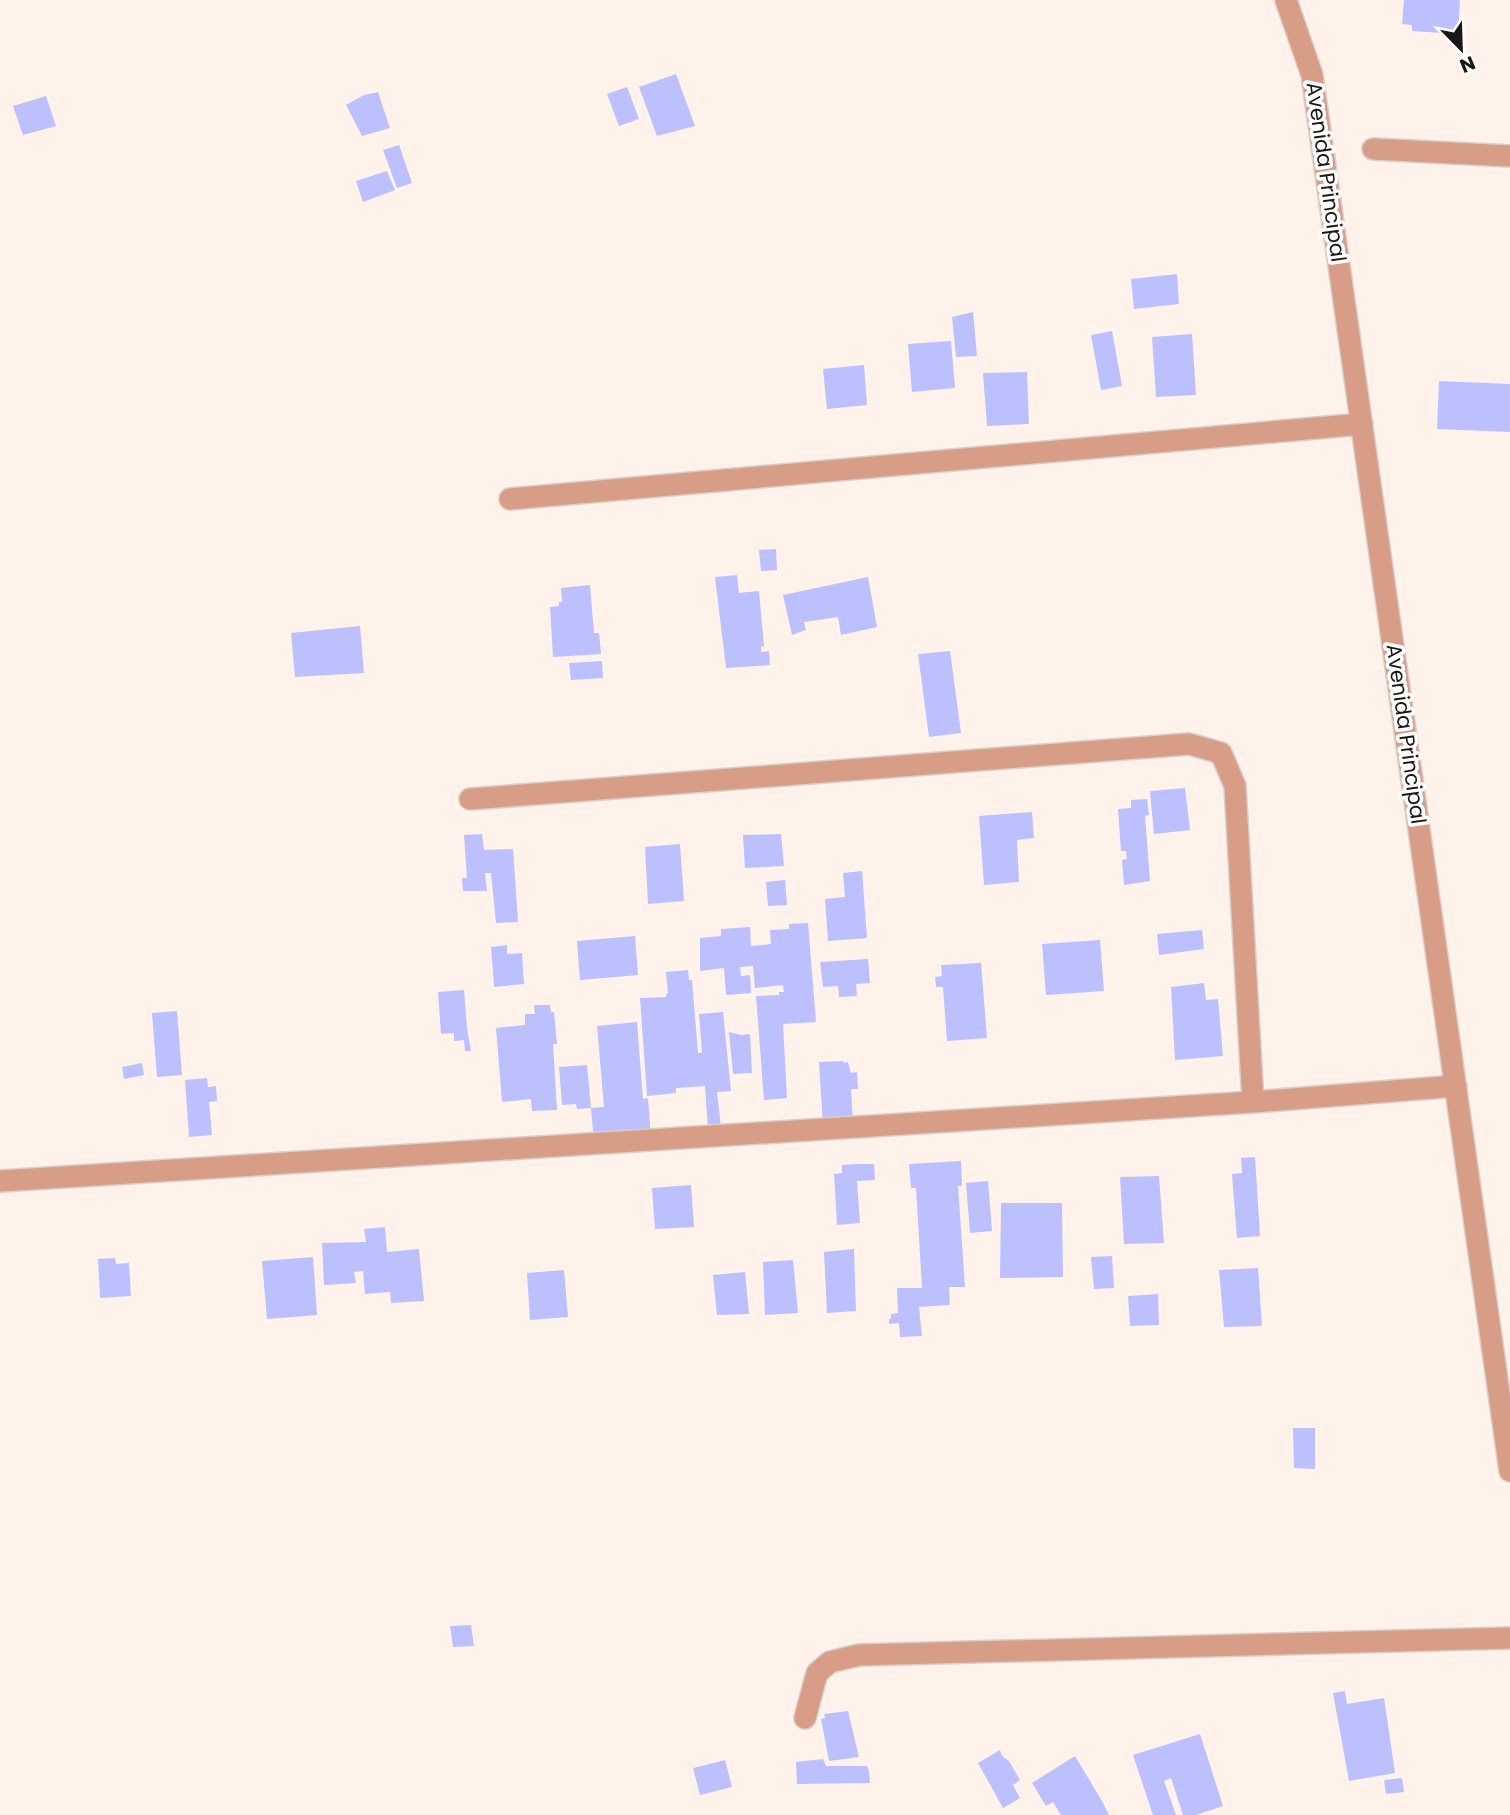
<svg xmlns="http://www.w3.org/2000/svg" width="1510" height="1815" font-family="Poppins,sans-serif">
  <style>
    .building { fill: #bcc0ff }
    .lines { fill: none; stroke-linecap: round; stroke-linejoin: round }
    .minor-casing { stroke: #dacfc9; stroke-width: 24 }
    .minor { stroke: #d79d86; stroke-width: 21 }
    .labels { text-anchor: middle; stroke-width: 7; stroke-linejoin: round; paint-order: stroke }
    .street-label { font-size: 21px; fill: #1b1715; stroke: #fff }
  </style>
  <rect width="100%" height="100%" fill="#fef2eb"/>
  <path class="building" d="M1404,0H1460L1458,34L1412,31V25L1402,24Z
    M676,74L695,126L657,136L639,87Z
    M627,87L639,119L619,126L607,94Z
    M378,92L390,128L362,136L346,105L364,95Z
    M46,96L56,126L23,135L13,106Z
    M399,145L412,183L397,188L383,150Z
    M387,171L395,190L363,202L356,181Z
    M1177,274L1179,304L1134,309L1131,279Z
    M973,312L977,356L956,357L952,317Z
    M1112,331L1122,386L1101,390L1091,335Z
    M1192,334L1196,395L1156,397L1152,337Z
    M951,341L955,388L912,392L908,344Z
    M864,365L867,405L827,409L823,369Z
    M1027,372L1029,424L987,426L983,373Z
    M1439,381L1510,384V432L1437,429Z
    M776,549L777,570L761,571L759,550Z
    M737,575L739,593L759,591L764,647L761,646V652L769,651L770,665L726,668L715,577Z
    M868,577L877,627L841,635L838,617L804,622L806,630L792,635L783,595Z
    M590,585L594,633H599L601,654L553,657L550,607L559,606V602H562L561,588Z
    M360,626L364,673L295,677L291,633Z
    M950,651L961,733L929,737L918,654Z
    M602,661L603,678L571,680L569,663Z
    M1185,788L1190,830L1154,834L1150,791Z
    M1147,799L1149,815L1145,816L1150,881L1124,885L1122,860L1127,859L1126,851H1121L1118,809L1131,808V800Z
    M1032,812L1034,838L1017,840L1019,882L984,885L979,816Z
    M482,834L484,850L513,849L518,922L496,923L491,873H485L487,891H463L462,878H467L464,835Z
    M781,834L784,866L745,868L743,835Z
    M680,844L684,901L648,904L645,847Z
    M862,871L867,938L828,941L825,899L845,897L843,873Z
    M785,880L787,905L768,906L766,882Z
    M808,923L816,1022L783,1024L787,1098L764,1100L756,996L779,995V992H784L783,985L755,988L753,966L740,967L741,976L750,975L751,993L726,995L724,968L700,971V938L721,936V929L750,927L751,946L771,944L770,930L789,929V924Z
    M1202,930L1204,949L1159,955L1157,934Z
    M635,936L638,975L580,980L577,941Z
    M1100,940L1104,991L1046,995L1042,944Z
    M507,945V954L522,953L524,984L494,987L491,947Z
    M868,959L870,983L856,984L857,996L839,997L838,986L823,987L820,962Z
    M981,963L987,1038L947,1041L943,987H936L935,977L942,976L941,965Z
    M688,970L689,980H692L698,1053H702L699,1014L723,1012L731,1091L717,1092L721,1128L708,1129L705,1086L676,1088V1093L647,1096L640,998L666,997V994H668L666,972Z
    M1204,983L1206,1000L1218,999L1223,1056L1175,1060L1171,987Z
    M464,990L467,1028L471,1051H465L464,1040L454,1041V1033L441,1034L438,992Z
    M534,1005H550L551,1012H554L557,1044H553L557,1110L532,1111L531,1099L502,1102L496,1028L525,1025V1014H535Z
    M177,1011L182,1075L157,1077L152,1013Z
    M637,1022L643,1099L648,1098L651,1138L594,1142L591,1108L604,1107L597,1026Z
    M729,1032L741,1035L750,1034L752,1073L733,1074Z
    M843,1061L844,1063L848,1062L851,1073L857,1072L858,1089H851L853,1123L823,1126L819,1062Z
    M142,1063L144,1075L124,1079L122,1067Z
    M587,1065L591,1108L577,1109L576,1104L562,1105L559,1067Z
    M207,1078L208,1087L216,1086L217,1101L209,1102L212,1135L189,1137L185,1080Z
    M1255,1157L1260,1236L1237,1238L1232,1174L1242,1173L1241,1158Z
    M961,1161L962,1186H958L965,1287H949L950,1305L919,1307L922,1336L900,1337L899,1323L889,1324V1319H891V1314L898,1313L897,1288H922L916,1188H911L909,1164Z
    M856,1164H874L875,1180L857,1181L860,1223L837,1225L834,1174L842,1173V1165Z
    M1159,1176L1164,1243L1124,1244L1120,1177Z
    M988,1181L992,1231L970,1233L966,1183Z
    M691,1185L694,1227L655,1229L652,1188Z
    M1001,1203H1062L1063,1277L1000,1278Z
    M385,1227L387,1252L419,1249L424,1301L391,1303L390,1292L365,1294L363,1271L354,1272L356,1283L324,1285L322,1243L366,1242L364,1229Z
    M854,1249L856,1311L827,1313L824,1252Z
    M1112,1256L1114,1288L1094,1289L1091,1257Z
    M313,1257L317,1315L267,1319L262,1261Z
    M115,1258L116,1264L129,1263L131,1296L100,1298L98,1259Z
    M793,1260L798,1313L765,1315L763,1262Z
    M1258,1268L1262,1326L1224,1327L1219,1270Z
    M564,1270L568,1317L530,1320L527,1273Z
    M745,1272L749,1314L717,1315L713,1275Z
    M1158,1294L1159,1325L1130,1326L1128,1296Z
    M1293,1428H1315V1469L1294,1468Z
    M471,1625L474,1646L453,1647L450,1626Z
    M1345,1691L1347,1704L1384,1698L1395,1773L1349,1781L1333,1693Z
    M848,1711L859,1757L829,1761L821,1719L825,1718L824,1714Z
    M1200,1734L1223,1806L1196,1815H1183L1171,1778L1164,1781L1176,1815H1153L1133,1755Z
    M1000,1750L1002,1756L1009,1761L1020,1780L1013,1785L1020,1798L1003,1808L978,1763Z
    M1075,1756L1102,1801L1109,1815H1061L1053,1802L1046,1806L1032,1783Z
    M823,1759L826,1766H867L869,1771L870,1783L797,1784L796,1762Z
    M725,1760L732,1787L700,1795L693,1768Z
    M1402,1778L1404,1792L1386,1794L1384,1780Z"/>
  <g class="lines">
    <defs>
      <path id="minor" d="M1286,0L1312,75L1510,1471
        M1373,149L1510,156
        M510,499L1362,424
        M470,799L1189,744L1221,753L1235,786L1253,1102
        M0,1181L1253,1102L1456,1086
        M805,1718L817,1673L830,1662L859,1655L1510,1638"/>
    </defs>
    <use href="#minor" class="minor-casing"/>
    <use href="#minor" class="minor"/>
  </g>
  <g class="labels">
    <g class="street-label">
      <text transform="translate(1326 172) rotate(82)" y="7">Avenida Principal</text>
      <text transform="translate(1406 734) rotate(82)" y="7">Avenida Principal</text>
    </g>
  </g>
  <g transform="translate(1461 49) rotate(157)" stroke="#ffffff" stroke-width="5" paint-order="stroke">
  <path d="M0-5L12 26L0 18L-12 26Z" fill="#1b1715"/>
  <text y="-10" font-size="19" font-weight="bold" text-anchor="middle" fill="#1b1715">N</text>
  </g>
</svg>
